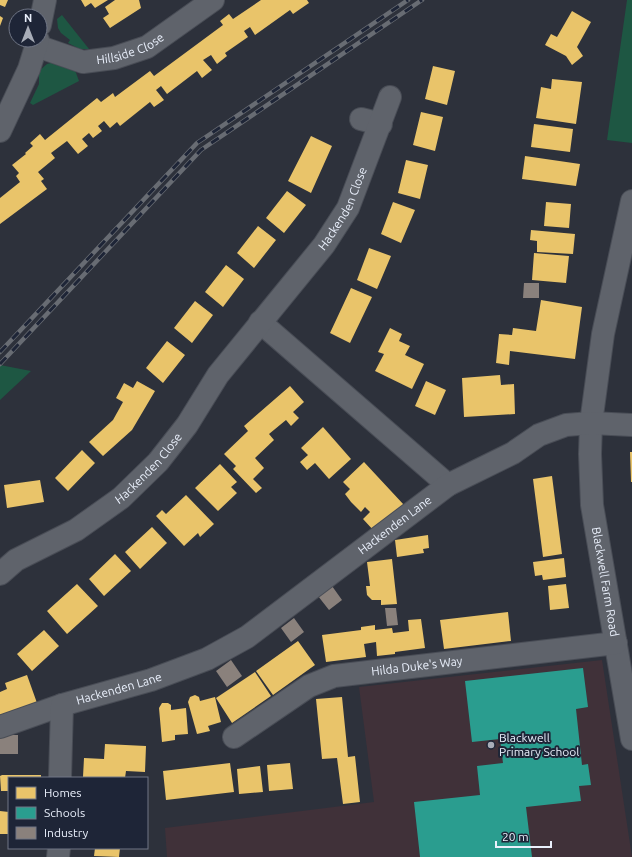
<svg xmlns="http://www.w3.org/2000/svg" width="632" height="857" font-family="Ubuntu,sans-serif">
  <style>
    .education { fill: #403139 }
    .green { fill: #1e5743 }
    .homes { fill: #e9c46a }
    .schools { fill: #2a9d8f }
    .industry { fill: #8a817c }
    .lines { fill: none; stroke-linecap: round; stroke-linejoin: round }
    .minor-casing { stroke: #494d56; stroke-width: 24 }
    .minor { stroke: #5f636b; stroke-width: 22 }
    .rail-casing { stroke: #686c73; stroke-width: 4.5 }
    .rail { stroke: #1e2537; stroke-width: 3; stroke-dasharray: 9; stroke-linecap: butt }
    .poi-dot { fill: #a8adb8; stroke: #1e2537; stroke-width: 1.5 }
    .labels { text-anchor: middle; stroke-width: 4; stroke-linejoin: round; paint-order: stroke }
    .street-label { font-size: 12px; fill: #eaf0fc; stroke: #1e2537 }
    .poi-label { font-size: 12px; fill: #eaf0fc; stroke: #1e2537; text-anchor: start }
  </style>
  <rect width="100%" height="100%" fill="#2d313b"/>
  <path class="education" d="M602,660L632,857H167L165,828L374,802L359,687Z"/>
  <path class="green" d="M627,0H632V143L607,140Z
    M62,15L89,49H80L68,43L70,40L61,33L58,28L57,19Z
    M58,61L72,62L79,81L33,105L30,103L39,84V71L47,64Z
    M0,365L31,371L0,400Z"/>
  <path class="homes" d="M0,0H8L5,7L0,5Z
    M81,0H108L95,8L91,3L85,7Z
    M115,0H139L141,8L110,28L103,18L109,14L105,7Z
    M261,0H307L309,3L293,14L290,10L255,35L250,27L244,31L248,37L225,53L227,56L217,64L211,55L203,60L212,70L202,78L197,71L167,94L161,86L156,90L164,100L154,107L150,102L120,126L117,122L110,128L104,121L98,126L102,131L93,138L89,133L82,139L88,146L78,154L67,141L51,153L55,158L38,172L44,179L41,181L47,189L0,224V198L20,182L16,176L19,173L12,165L26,154L25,153L33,146L30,143L40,134L45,140L97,98L101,102L113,93L115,97L150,71L154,76L223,25L220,21L229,14L233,19Z
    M572,11L591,22L577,47L583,56L572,65L566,56L545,45L551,34L557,37Z
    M0,16L3,18L0,26Z
    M433,66L455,71L447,105L425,99Z
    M552,79L582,82L576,124L536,118L541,87L551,89Z
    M421,112L443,117L435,151L413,145Z
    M534,124L573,129L570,152L531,147Z
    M311,136L332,146L311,193L288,181Z
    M525,156L580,164L576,186L522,179Z
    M406,160L428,165L420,199L398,193Z
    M287,191L306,205L284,233L266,218Z
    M393,202L415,210L401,243L381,234Z
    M546,202L571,204L569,228L544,226Z
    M258,226L276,240L254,268L237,253Z
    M531,230L575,234L573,254L537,252V241L530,240Z
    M369,248L391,256L377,289L357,280Z
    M534,253L569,256L566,283L532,280Z
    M226,265L244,279L223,307L205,292Z
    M351,288L372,297L350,343L330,333Z
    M541,300L582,307L575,359L510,351L509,365L496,363L499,334L512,335L513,328L536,331Z
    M195,301L213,315L192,343L174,328Z
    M390,328L402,334L399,341L410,346L405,355L424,364L412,389L375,371L384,354L378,352Z
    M167,341L185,355L163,383L146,368Z
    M500,375L501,385L514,384L515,414L464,417L462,378Z
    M137,381L155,391L132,430L103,456L89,442L113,420L123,402L116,398L124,383L133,388Z
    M426,381L446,390L435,415L415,406Z
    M290,386L304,402L293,412L299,418L291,426L286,420L269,434L274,440L255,458L264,468L253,479L262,488L256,493L233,469L236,466L224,454L248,431L244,426Z
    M323,427L351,459L329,479L315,463L307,470L300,462L308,455L301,448Z
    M82,450L95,463L68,491L55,478Z
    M630,452H632V482H631Z
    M364,462L404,505L375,532L363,519L370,512L365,507L361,512L351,502L345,494L350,489L343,482Z
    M220,464L237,482L231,487L237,493L218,511L195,488Z
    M552,476L562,554L543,557L533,479Z
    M40,480L44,502L7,508L4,485Z
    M186,495L214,524L200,537L198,533L184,546L156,516L162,510L166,514Z
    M152,527L167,543L140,569L125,552Z
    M428,535L429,548L423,549L424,553L397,557L395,540Z
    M115,554L131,571L104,596L89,579Z
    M564,558L566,577L543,580L542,575L535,576L533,562Z
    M392,559L397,604L381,605V600H372L367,595L366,586H370L367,562Z
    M77,584L98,606L67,634L47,611Z
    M566,584L569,608L550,610L548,586Z
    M508,612L511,641L444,649L440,620Z
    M421,619L425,648L395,652V654L377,656L376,642L364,644L366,657L326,662L322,635L361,630V627L375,625V630L392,628L393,633L409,631L408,620Z
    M44,630L59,646L32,671L17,654Z
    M298,641L315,665L273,695L256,671Z
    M255,672L271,696L232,723L216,698Z
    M27,675L37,703L0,715V692L7,689L5,683Z
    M195,695L199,697L200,701L215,697L221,722L208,726L210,731L197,734L188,702L190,697Z
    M342,697L348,757L355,756L360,802L343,804L337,758L322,759L316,699Z
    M162,703H168L171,705V710L186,708L188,734L175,735V740L162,742L159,708Z
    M105,744L146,746L145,772L126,771L125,778L83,777L84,758L104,759Z
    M230,763L234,792L166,800L163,771Z
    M290,763L293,789L269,791L267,765Z
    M260,766L263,792L239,794L237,769Z
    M2,775H41V778H9V791H1L0,776Z
    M0,811L9,812V834H0Z
    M95,848H120L119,857L94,856Z"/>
  <path class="schools" d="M583,668L588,707L576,709L582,765L588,764L591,785L579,786L581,801L526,807L532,857H420L414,802L480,795L477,766L503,763L500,739L472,742L465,681Z"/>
  <path class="industry" d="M524,283H539V298H523Z
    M332,586L342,600L329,610L318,596Z
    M385,608H396L398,625L387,626Z
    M294,618L304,632L291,642L281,628Z
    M231,660L242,676L227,687L216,671Z
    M0,735H18V754H0Z"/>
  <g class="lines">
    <defs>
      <g id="minor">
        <path d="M40,25L45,0"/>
        <path id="s1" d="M37,46L83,62L114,58L147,47L213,0"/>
        <path d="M361,119L381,124"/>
        <path d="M0,131L29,69L38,40"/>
        <path id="s2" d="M632,201L603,334L591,423L590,454L592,505L632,739"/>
        <path d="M260,322L448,485"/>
        <path id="s3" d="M0,574L16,560L76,530L121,498L158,462L187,425L218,375L324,245L348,208L390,97"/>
        <path id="s4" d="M0,727L62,705L151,680L207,659L247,637L448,485L513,453L539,435L566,425L591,423L632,425"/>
        <path id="s5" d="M234,737L309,686L334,676L616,643"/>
        <path d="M60,778L62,705"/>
        <path d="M58,857L59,848"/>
      </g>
    </defs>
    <use href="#minor" class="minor-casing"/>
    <use href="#minor" class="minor"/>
    <defs>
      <path id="rail" d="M0,352L197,143L408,0
        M0,364L201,150L422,0"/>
    </defs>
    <use href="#rail" class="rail-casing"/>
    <use href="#rail" class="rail"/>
  </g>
  <circle class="poi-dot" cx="491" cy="745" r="4"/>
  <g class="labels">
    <g class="street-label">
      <text dy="4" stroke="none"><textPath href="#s1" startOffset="98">Hillside Close</textPath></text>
      <text dy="4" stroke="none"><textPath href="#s3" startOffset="510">Hackenden Close</textPath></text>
      <text dy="4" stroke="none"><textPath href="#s3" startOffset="184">Hackenden Close</textPath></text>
      <text dy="4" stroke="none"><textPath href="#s4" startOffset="449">Hackenden Lane</textPath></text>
      <text dy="4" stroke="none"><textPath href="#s2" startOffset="386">Blackwell Farm Road</textPath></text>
      <text dy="4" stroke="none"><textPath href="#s5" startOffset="201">Hilda Duke's Way</textPath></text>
      <text dy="4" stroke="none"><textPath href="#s4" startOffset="125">Hackenden Lane</textPath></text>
    </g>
    <g class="poi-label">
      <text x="499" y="742">Blackwell<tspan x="499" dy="14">Primary School</tspan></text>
    </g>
  </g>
  <rect x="8" y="777" width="140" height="72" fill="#1e2537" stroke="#707686"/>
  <rect x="16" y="787" width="20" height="12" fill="#e9c46a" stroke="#707686"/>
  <text x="44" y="797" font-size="12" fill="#eaf0fc">Homes</text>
  <rect x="16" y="807" width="20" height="12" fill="#2a9d8f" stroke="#707686"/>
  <text x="44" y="817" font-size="12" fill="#eaf0fc">Schools</text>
  <rect x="16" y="827" width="20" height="12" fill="#8a817c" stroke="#707686"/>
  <text x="44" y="837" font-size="12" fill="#eaf0fc">Industry</text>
  <g transform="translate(28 28)"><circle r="19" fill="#1e2537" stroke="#707686"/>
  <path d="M0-3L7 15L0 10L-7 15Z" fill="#a8adb8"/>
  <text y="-6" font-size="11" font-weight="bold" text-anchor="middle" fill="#eaf0fc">N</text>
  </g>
  <path d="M496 841v6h55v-6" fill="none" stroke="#eaf0fc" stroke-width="2"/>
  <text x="502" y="841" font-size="12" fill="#eaf0fc" stroke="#1e2537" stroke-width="3" paint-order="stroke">20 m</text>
</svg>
